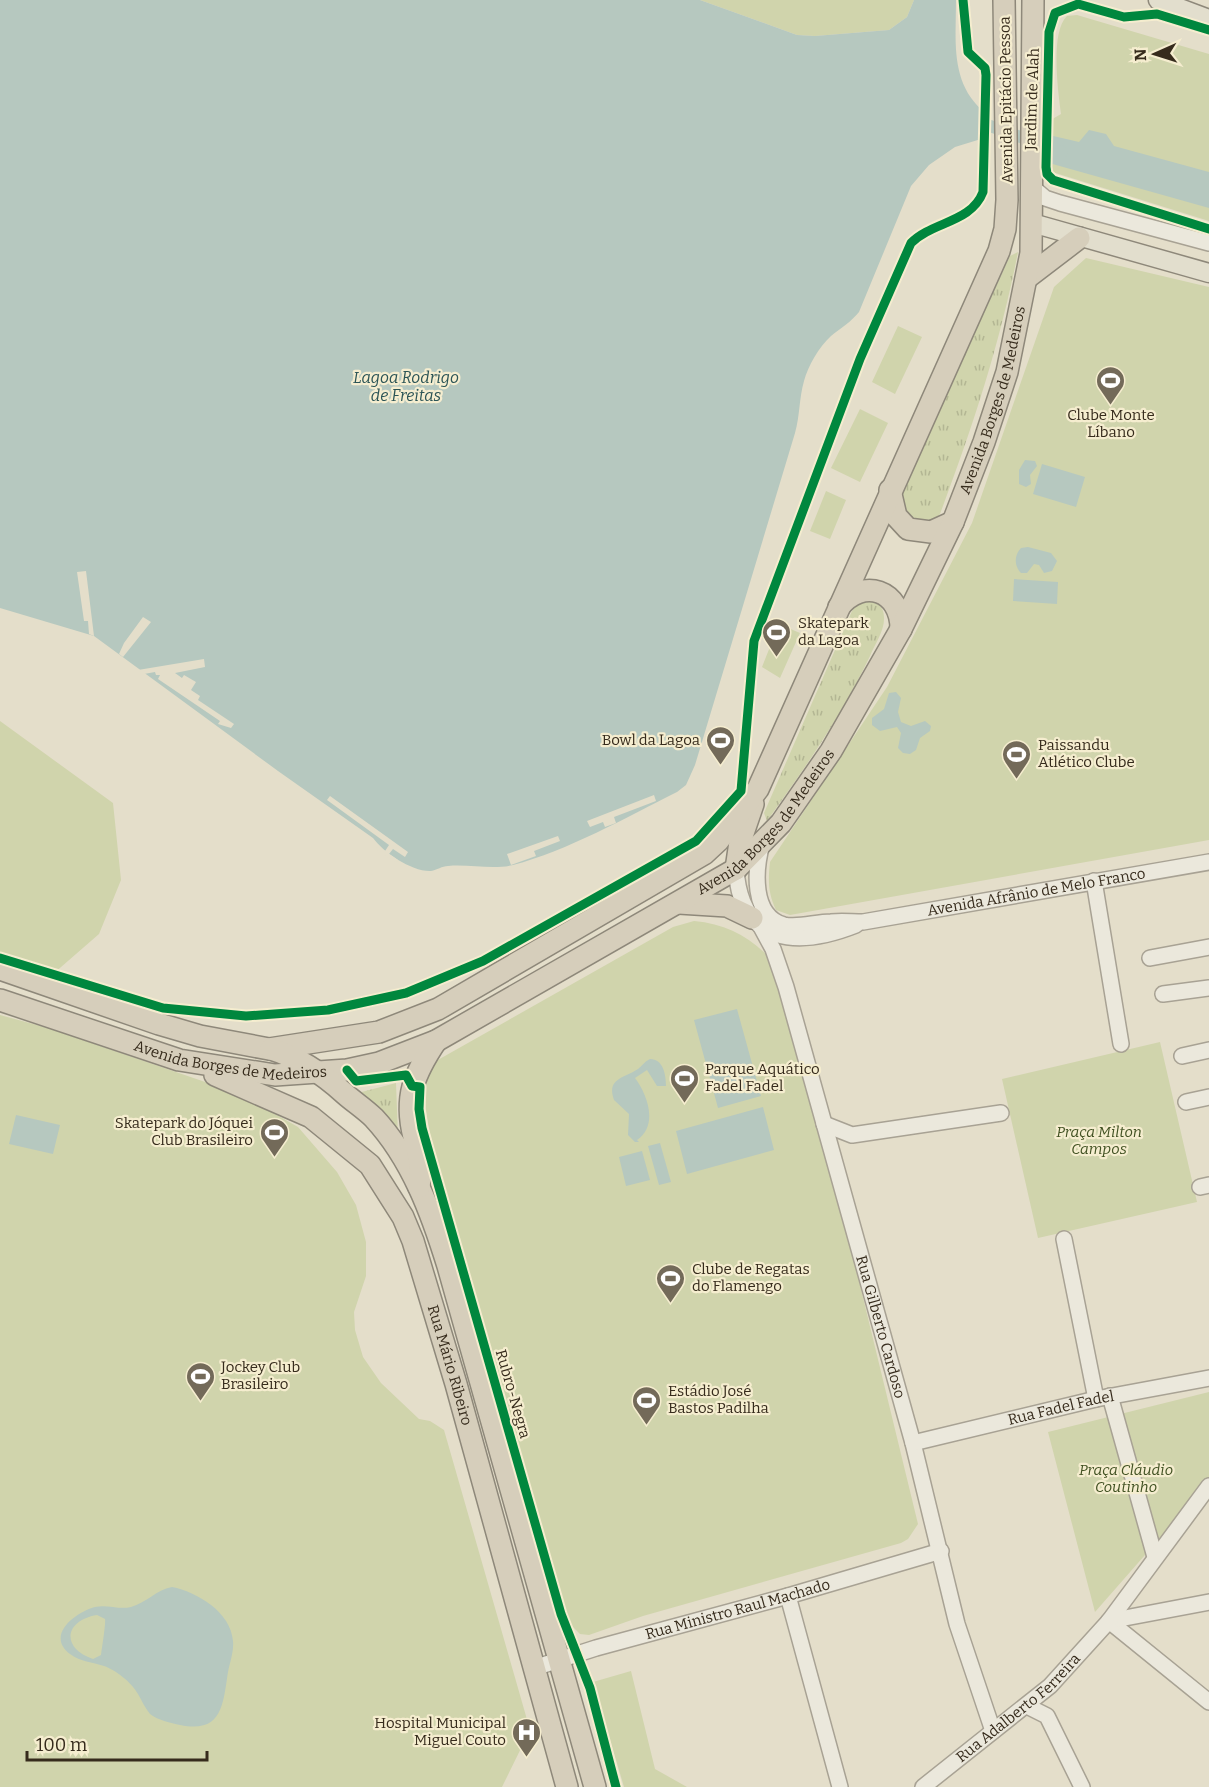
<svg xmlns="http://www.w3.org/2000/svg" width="1209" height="1787" font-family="Bitter,serif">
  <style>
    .grass { fill: url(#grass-tufts) }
    .park { fill: #d0d4ac }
    .water { fill: #b6c8bf; fill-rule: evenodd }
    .pier { fill: #e4deca }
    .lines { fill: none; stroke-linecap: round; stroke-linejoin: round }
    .canal { stroke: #b6c8bf; stroke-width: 12 }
    .minor-casing { stroke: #a8a294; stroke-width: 18 }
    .major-casing { stroke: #8e887a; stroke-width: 21 }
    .highway-casing { stroke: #8e887a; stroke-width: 24 }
    .minor { stroke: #ebe8dc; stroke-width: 15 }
    .major { stroke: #e2decd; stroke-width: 18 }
    .highway { stroke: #d6cebb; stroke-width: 21 }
    .cycleway-casing { stroke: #f5edcf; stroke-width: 13 }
    .cycleway { stroke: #00873e; stroke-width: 9 }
    .labels { text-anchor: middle; stroke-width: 4.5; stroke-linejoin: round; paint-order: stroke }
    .street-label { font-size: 15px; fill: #362b1c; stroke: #f5edcf }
    .poi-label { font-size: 15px; fill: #362b1c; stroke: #f5edcf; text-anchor: start }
    .park-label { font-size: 15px; font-style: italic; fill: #425223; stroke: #f5edcf }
    .water-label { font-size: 16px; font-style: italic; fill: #2b5456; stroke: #f5edcf }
  </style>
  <defs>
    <pattern id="grass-tufts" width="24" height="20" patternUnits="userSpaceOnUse" patternTransform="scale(1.5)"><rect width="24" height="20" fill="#d0d4ac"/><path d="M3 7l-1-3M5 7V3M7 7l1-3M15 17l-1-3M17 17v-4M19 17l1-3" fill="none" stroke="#b3b693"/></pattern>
  </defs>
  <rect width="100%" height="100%" fill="#e4deca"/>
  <path class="grass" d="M1018,252C1000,344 973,426 940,514L931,524L911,526L898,499L1010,256Z
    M866,600C876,601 884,606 884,617C885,630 875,644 870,656C842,715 805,768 767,821L764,813L852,611L859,603Z
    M396,1083L398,1136L354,1094Z"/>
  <path class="park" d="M700,0H914L907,17L889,30L815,36L797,35Z
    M1077,15L1209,54V221L1049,171V121L1061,114C1058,91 1050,32 1067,16Z
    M1086,258L1209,287V840L790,915L776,910C768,893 768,881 770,862L887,687L972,523L1054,287Z
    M898,326L922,337L895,394L872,382Z
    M860,409L888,423L860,482L831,468Z
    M826,491L846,500L830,539L810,531Z
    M779,624L800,633L780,678L762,667Z
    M0,721L113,803L121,880L99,934L53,974L0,958Z
    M694,921C727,924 750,937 772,960L849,1240L918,1524L908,1539L901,1543L643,1616L589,1635L580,1634L567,1621L430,1134C425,1104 420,1087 436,1061L673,927Z
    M0,1015L48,1028L240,1094L298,1127L337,1172L356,1205L366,1242V1276L354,1312L355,1330L363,1357L381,1383L419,1419L430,1421L444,1430L530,1730L502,1787H0Z
    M1160,1042L1197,1202L1038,1238L1002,1079Z
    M1209,1392V1482L1095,1612L1048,1432Z
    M631,1671L655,1769L687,1787H624L593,1682Z"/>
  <path class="water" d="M0,0H700L797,35L815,36L889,30L907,17L914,0H956C956,40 950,81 982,110L981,139L955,147L929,165L911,186L859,312C851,322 841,328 831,336C819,347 808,366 804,381C799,398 800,416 795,433L695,765L686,785L677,792C627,817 567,851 513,865C493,870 469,864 448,866C442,866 437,870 431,871C412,872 383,852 373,838L278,771L94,636L0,608Z
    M1089,130L1106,134L1114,146L1209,172V208L1049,163V135L1079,142Z
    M1025,460L1035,461L1037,466L1030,475L1031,484L1026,487L1019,484V470Z
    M1042,464L1085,477L1076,507L1033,494Z
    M1028,547L1051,553L1057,561L1052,571L1044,573L1039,565L1034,564L1027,573H1021C1014,566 1014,555 1021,548Z
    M1014,579L1058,582L1057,604L1013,601Z
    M896,692L901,698L898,712L901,722L911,726L925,721L931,726L930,731L920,738L916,750L910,754L903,753L898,748L901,733L897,727L880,731L872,725V718L884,709L889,693Z
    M737,1009L761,1096L718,1108L694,1020Z
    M650,1059C663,1059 666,1074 666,1086H657L647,1070L635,1078C647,1094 659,1125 637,1140L639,1142H635L628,1135L629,1114L614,1100C606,1078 625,1078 638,1069C642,1066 645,1061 650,1059Z
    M763,1107L774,1150L687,1174L676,1131Z
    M16,1115L60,1125L53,1154L9,1144Z
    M660,1143L671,1182L659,1185L648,1146Z
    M642,1151L650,1180L626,1186L619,1157Z
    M172,1587C197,1592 231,1612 233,1641C234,1651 230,1662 228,1672C223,1703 223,1734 180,1725C171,1723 157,1720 150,1714C145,1708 142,1701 138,1694C132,1683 116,1670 104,1666C92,1662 81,1662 70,1654C45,1635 76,1612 95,1607C107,1604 119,1610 131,1607C146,1603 156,1590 172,1587ZM97,1615L105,1619C106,1623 102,1647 101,1655L93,1659C60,1648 65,1620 97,1615Z"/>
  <path class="pier" d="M86,571L94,636L89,634L88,621H84L77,572Z
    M143,617L151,622L123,657L119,654L124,643Z
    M204,659L205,667L175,673L182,678L184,675L196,682L191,690L200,696L198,700L234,724L231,728L218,724L220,721L158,679L160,675H156L155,672L144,674L138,670Z
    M654,795L656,801L614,817L616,823L605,827L603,822L590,827L587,821Z
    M330,796L408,852L405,857L393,849L389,854L398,860L396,863L376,849L378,846L385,851L389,845L327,800Z
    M558,836L560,841L534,851L536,856L511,865L507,854Z"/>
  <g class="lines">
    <path class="canal" d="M982,123L1062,152"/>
    <defs>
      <g id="minor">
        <path d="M1031,186L1045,198L1060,203L1209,243"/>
        <path id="s1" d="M762,844C755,869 751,916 784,925C800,928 815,922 831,922C841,921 852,922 863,922L1209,862"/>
        <path d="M736,869C741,945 798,948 856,925"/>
        <path d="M1094,881L1121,1044"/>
        <path id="s2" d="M761,927L773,949L786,987L913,1443L957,1624L993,1731"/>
        <path d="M1150,958L1209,947"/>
        <path d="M1163,994L1209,988"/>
        <path d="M1182,1056L1209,1050"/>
        <path d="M1186,1102L1209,1097"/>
        <path d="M824,1124L852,1135L1001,1113"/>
        <path d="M1200,1187L1209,1185"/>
        <path d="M1064,1239L1096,1399"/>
        <path d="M1110,1396L1155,1557"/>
        <path id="s3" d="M913,1443L1096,1399L1209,1378"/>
        <path d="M788,1596L840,1787"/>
        <path d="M1109,1621L1209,1702"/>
        <path d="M1109,1621L1209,1602"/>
        <path id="s4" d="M534,1668L596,1648L788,1596L941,1551"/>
        <path d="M1027,1706L1047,1716L1082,1787"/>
        <path id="s5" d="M923,1787L1050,1686L1109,1621L1209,1486"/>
      </g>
      <path id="major" d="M1158,0L1209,19
        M1032,223L1209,273"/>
      <g id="highway">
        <path d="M1028,277L1079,238"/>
        <path d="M890,490L896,516L908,529L931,532L953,522"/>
        <path d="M839,607C863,577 901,590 901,629"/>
        <path d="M736,869L740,842L753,804"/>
        <path d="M679,903L727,906L752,918"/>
        <path d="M0,969L159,1024L200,1036L269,1049L379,1032L438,1009L704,854L718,841L758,789L999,251L1005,229L1007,200L1004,0"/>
        <path id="s6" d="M0,1000L179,1060L275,1075L347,1070L379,1063L436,1041L736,869L781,823L831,751L901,629L953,522L984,442L1007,372L1031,253L1033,0"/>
        <path d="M271,1049C300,1058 323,1074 345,1094C354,1102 365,1109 374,1118C412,1159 432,1214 448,1266L595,1787"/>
        <path id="s7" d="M215,1075L311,1117L370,1165L403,1217L413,1241L456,1384L567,1787"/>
        <path d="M419,1187C422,1168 419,1155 414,1137C404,1097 414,1074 436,1041"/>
      </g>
    </defs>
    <use href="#minor" class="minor-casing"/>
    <use href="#major" class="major-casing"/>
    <use href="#highway" class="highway-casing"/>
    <use href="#minor" class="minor"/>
    <use href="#major" class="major"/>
    <use href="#highway" class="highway"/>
    <defs>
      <path id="cycleway" d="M1209,30L1157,14L1124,17L1078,4L1055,13L1049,32L1046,167L1047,174L1053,180L1209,229
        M0,958L163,1008L246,1016L328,1010L406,993L483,961L696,841L741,791L754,641L860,359L911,243C933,221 971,223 983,192L986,75L985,68L968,52L963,0
        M347,1070L356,1081L406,1075L412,1086L420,1087L419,1109L422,1128L561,1614L590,1688L616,1787"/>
    </defs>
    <use href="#cycleway" class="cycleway-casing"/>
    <use href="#cycleway" class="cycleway"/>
  </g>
  <defs>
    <symbol id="stadium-pin" viewBox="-11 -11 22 30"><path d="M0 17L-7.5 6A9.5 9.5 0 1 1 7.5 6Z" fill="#736a59" stroke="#f5edcf"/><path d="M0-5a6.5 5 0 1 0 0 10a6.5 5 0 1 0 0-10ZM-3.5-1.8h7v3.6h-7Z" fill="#fff"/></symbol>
    <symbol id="hospital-pin" viewBox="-11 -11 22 30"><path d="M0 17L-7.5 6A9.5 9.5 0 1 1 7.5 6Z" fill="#736a59" stroke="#f5edcf"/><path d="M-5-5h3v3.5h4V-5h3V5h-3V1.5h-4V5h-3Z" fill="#fff"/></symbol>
  </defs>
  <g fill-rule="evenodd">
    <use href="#stadium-pin" x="1094" y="364" width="33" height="45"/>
    <use href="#stadium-pin" x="760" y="616" width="33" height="45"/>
    <use href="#stadium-pin" x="704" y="724" width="33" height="45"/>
    <use href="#stadium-pin" x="1000" y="738" width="33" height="45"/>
    <use href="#stadium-pin" x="668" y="1062" width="33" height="45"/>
    <use href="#stadium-pin" x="258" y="1116" width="33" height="45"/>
    <use href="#stadium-pin" x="654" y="1262" width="33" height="45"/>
    <use href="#stadium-pin" x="184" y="1360" width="33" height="45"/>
    <use href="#stadium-pin" x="630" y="1384" width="33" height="45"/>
    <use href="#hospital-pin" x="510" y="1716" width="33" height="45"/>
  </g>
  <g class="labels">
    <g class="street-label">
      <text transform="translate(1032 99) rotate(-88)" y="5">Jardim de Alah</text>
      <text transform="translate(1006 100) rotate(-91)" y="5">Avenida Epitácio Pessoa</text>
      <text dy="5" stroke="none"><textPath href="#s6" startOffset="1338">Avenida Borges de Medeiros</textPath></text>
      <text dy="5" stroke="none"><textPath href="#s6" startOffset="852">Avenida Borges de Medeiros</textPath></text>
      <text dy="5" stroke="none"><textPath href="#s1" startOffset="348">Avenida Afrânio de Melo Franco</textPath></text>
      <text dy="5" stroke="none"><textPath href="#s6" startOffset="240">Avenida Borges de Medeiros</textPath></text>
      <text dy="5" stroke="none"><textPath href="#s2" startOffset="418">Rua Gilberto Cardoso</textPath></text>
      <text dy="5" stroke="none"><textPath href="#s7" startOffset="398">Rua Mário Ribeiro</textPath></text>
      <text transform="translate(513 1394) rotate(74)" y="5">Rubro-Negra</text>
      <text dy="5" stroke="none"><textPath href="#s3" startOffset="152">Rua Fadel Fadel</textPath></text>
      <text dy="5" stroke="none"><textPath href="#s4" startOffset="212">Rua Ministro Raul Machado</textPath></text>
      <text dy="5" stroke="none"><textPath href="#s5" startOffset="124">Rua Adalberto Ferreira</textPath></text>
    </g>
    <g class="poi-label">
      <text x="1111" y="420" text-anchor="middle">Clube Monte<tspan x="1111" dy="17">Líbano</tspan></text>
      <text x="798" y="628">Skatepark<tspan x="798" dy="17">da Lagoa</tspan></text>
      <text x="700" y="745" text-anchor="end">Bowl da Lagoa</text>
      <text x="1038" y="750">Paissandu<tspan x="1038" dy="17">Atlético Clube</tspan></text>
      <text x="705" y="1074">Parque Aquático<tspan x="705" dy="17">Fadel Fadel</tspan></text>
      <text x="253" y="1128" text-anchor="end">Skatepark do Jóquei<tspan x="253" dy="17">Club Brasileiro</tspan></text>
      <text x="692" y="1274">Clube de Regatas<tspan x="692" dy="17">do Flamengo</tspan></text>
      <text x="221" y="1372">Jockey Club<tspan x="221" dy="17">Brasileiro</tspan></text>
      <text x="668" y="1396">Estádio José<tspan x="668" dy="17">Bastos Padilha</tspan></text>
      <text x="506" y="1728" text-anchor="end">Hospital Municipal<tspan x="506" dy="17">Miguel Couto</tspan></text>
    </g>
    <g class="park-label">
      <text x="1099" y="1137">Praça Milton<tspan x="1099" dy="17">Campos</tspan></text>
      <text x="1126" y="1475">Praça Cláudio<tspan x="1126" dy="17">Coutinho</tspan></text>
    </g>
    <g class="water-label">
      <text x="406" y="383">Lagoa Rodrigo<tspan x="406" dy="18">de Freitas</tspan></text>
    </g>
  </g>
  <g transform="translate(1155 54) rotate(267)" stroke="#f5edcf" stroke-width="4.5" paint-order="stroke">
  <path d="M0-4.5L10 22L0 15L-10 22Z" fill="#362b1c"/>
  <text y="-9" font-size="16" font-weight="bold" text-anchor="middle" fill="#362b1c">N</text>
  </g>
  <path d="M27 1751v9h180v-9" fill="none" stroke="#362b1c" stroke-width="3"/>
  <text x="36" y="1751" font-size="18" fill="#362b1c" stroke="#f5edcf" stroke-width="4.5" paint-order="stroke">100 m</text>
</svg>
